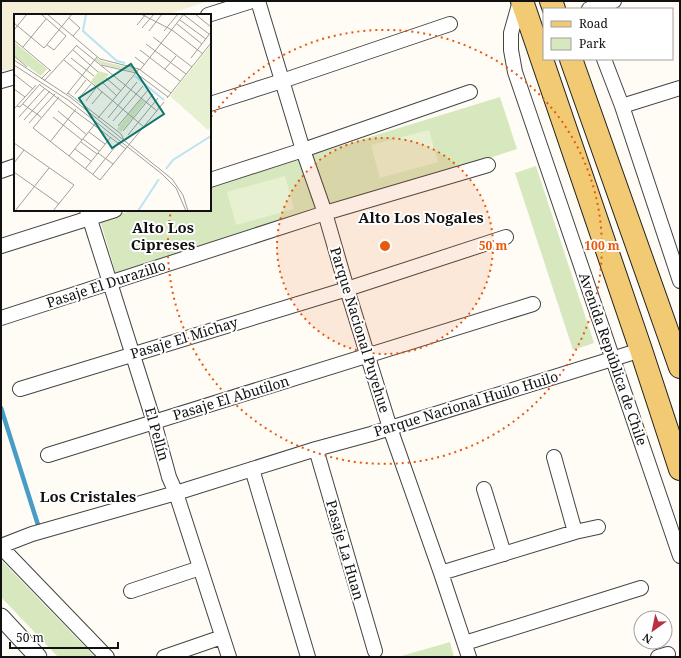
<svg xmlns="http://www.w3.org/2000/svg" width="681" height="658" font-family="'Noto Serif',serif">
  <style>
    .farmland { fill: #f4efd6 }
    .green { fill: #d7e8bf }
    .pitch { fill: #e7f0d1 }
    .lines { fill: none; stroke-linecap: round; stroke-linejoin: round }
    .stream { stroke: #479dc7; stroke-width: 4.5 }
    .minor-casing { stroke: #444; stroke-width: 16 }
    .tertiary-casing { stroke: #444; stroke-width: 19 }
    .primary-casing { stroke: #222; stroke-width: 24 }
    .minor { stroke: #fff; stroke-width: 14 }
    .tertiary { stroke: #fff; stroke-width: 17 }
    .primary { stroke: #f1ca73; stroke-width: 22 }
    .ring { fill: none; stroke: #e8590c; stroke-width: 2; stroke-dasharray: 2 4 }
    .labels { text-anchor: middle; stroke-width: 4; stroke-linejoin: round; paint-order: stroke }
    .street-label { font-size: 14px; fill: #111; stroke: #fff }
    .neighbourhood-label { font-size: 15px; font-weight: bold; fill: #111; stroke: #fff }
    .inset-river { fill: none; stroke: #bce3f4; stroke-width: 2 }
    .inset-road { fill: none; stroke: #9f9e9a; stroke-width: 1 }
    .view { fill: #0f766e; fill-opacity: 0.15; stroke: #0f766e; stroke-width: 2 }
    .inset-edge { fill: none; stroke: #111; stroke-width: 2 }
    .centre { fill: #e8590c; stroke: #fff; stroke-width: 2 }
    .ring-label { font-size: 12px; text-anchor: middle; font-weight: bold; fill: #e8590c; stroke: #fff; stroke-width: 4; stroke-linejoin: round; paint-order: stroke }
  </style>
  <rect width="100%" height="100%" fill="#fefcf5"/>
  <path class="farmland" d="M1,1H208L167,15H15V67L1,72Z"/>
  <path class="green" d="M500,97L517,149L118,281L100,220L134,210H210V186Z
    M536,166L594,343L573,350L515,173Z
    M1,560L95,657H58L1,597Z
    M450,642L454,657H398Z"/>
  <path class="pitch" d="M429,130L438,162L380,178L371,145Z
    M285,176L294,209L236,225L227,192Z"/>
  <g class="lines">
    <path class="stream" d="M1,408L39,528"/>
    <defs>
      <path id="minor" d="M258,1L303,150L325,213L347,289L390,428L441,573L469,657
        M520,1L511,33V50L515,72L680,556
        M589,9L614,1
        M208,15L252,1
        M604,59L622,106L680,281
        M1,81L15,77
        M210,104L282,81L450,24
        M622,106L680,88
        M1,171L15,166
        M210,180L303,150L470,92
        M87,210L154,422L169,477L176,493L229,657
        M1,246L115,210
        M1,318L325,213L488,165
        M20,389L347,289L506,237
        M316,449L375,651
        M48,455L533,304
        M554,457L575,532
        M252,469L308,657
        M484,489L504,554
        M1,546L32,534L176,493L316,449L371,434L641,350
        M1,547L107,657
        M441,573L575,532L598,527
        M131,591L200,568
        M465,643L641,588
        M164,657L222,637
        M658,657L668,654"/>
      <path id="tertiary" d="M1,617L38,657"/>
      <path id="primary" d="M522,1L641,350L680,469
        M551,1L554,9
        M571,59L680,367"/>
    </defs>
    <use href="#minor" class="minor-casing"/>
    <use href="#tertiary" class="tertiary-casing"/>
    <use href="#primary" class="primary-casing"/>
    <use href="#minor" class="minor"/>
    <use href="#tertiary" class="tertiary"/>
    <use href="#primary" class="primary"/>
  </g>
  <circle cx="385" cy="246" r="108" fill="#e8590c" fill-opacity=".12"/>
  <g class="ring">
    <circle cx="385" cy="246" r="108"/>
    <path d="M211 117A217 217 0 1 1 171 210"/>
  </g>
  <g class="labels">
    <g class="street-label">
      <text transform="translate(106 284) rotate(-18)" y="5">Pasaje El Durazillo</text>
      <text transform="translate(360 330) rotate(73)" y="5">Parque Nacional Puyehue</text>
      <text transform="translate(184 338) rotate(-17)" y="5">Pasaje El Michay</text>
      <text transform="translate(613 359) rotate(71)" y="5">Avenida República de Chile</text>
      <text transform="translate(231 398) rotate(-17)" y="5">Pasaje El Abutilon</text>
      <text transform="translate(466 404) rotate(-17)" y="5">Parque Nacional Huilo Huilo</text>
      <text transform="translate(157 434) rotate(74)" y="5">El Pellín</text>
      <text transform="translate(345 550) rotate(74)" y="5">Pasaje La Huan</text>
    </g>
    <g class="neighbourhood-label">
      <text x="421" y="223">Alto Los Nogales</text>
      <text x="163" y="233">Alto Los<tspan x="163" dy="17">Cipreses</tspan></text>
      <text x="88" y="502">Los Cristales</text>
    </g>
  </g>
  <g transform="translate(14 14)">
    <rect width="197" height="197" fill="#fefcf5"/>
    <path d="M0,28L33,55L27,62L0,42ZM83,44L87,47L124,56L122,58L87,50L81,46ZM85,57L95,60L84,74L77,67ZM127,85L131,88L107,118L103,115Z" fill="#d7e8bf"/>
    <path d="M197,31V112L194,116L156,82Z" fill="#e7f0d1"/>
    <path class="inset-river" d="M72,0L69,17L103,47L111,49M121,62L150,86M152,155L159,146L197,122M124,197L145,165"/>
    <path class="inset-road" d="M27,0L52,22L40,36L33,31M33,0L86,45L125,55L157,79M127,0L158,16L189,40M181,0L197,13M170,1L195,20M55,4L66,14L59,22M166,6L192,25M0,9L30,34L58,0M163,10L188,30M123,11L132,0M128,14L140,0M0,16L13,0M135,17L148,0M150,17L164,0M139,23L178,53M0,26L37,57M132,30L172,60M63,32L143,97M9,33L32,5M59,36L84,58M126,36L166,67M0,42L13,53M121,43L131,51M57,44L80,62M177,44L197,18M0,46L56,83L158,165L169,181L174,197M50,46L130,113M0,51L54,86L148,160L162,174L172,197M87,51L122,59L154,83M151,55L162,42M126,56L170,0M0,60L19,75M92,64L107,77M27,65L36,56M30,67L63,31M89,69L103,82M26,71L112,135M0,75L11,83M54,79L107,120L110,126M53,80L83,43M61,80L72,66M45,83L19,114L86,166L150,88M66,83L77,70M153,84L197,29M72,87L82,74M9,90L27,103M78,90L88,78M3,92L6,93L26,70M0,95L22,71M44,97L73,121M5,103L31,74M39,103L68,126M84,104L125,55M94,104L123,68M10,106L36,77M99,107L129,72M15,109L41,80M104,112L134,76M109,117L139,80M75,118L91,130M114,121L144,84M69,125L85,137M36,128L62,95M67,128L83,140M0,129L60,171L39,197M61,135L77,147M84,139L99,150M55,142L81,110M0,149L10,136M71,155L97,123M0,158L45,190M79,160L105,128M1,197L35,154"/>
    <path class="view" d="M117,50L150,100L98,134L65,84Z"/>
    <rect width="197" height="197" class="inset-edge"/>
  </g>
  <circle cx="385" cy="246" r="6" class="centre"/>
  <g class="ring-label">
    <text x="493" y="250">50 m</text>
    <text x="602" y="250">100 m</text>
  </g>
  <rect width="681" height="658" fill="none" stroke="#111111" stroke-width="4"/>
  <rect x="543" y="8" width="130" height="52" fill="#ffffff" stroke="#a0a0a0"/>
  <rect x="551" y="21" width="20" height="6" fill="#f1ca73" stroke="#a0a0a0"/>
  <text x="579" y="28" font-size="12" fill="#111111">Road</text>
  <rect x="551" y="38" width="20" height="12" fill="#d7e8bf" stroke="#a0a0a0"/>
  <text x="579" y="48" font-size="12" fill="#111111">Park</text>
  <g transform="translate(653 630) rotate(213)"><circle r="19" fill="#ffffff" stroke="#a0a0a0"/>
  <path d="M0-3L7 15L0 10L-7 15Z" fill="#bb2f3f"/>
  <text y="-6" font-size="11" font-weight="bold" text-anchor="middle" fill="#111111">N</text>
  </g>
  <path d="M10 642v6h108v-6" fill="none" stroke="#111111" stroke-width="2"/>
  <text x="16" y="642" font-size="12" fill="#111111" stroke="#ffffff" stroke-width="3" paint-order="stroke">50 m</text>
</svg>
